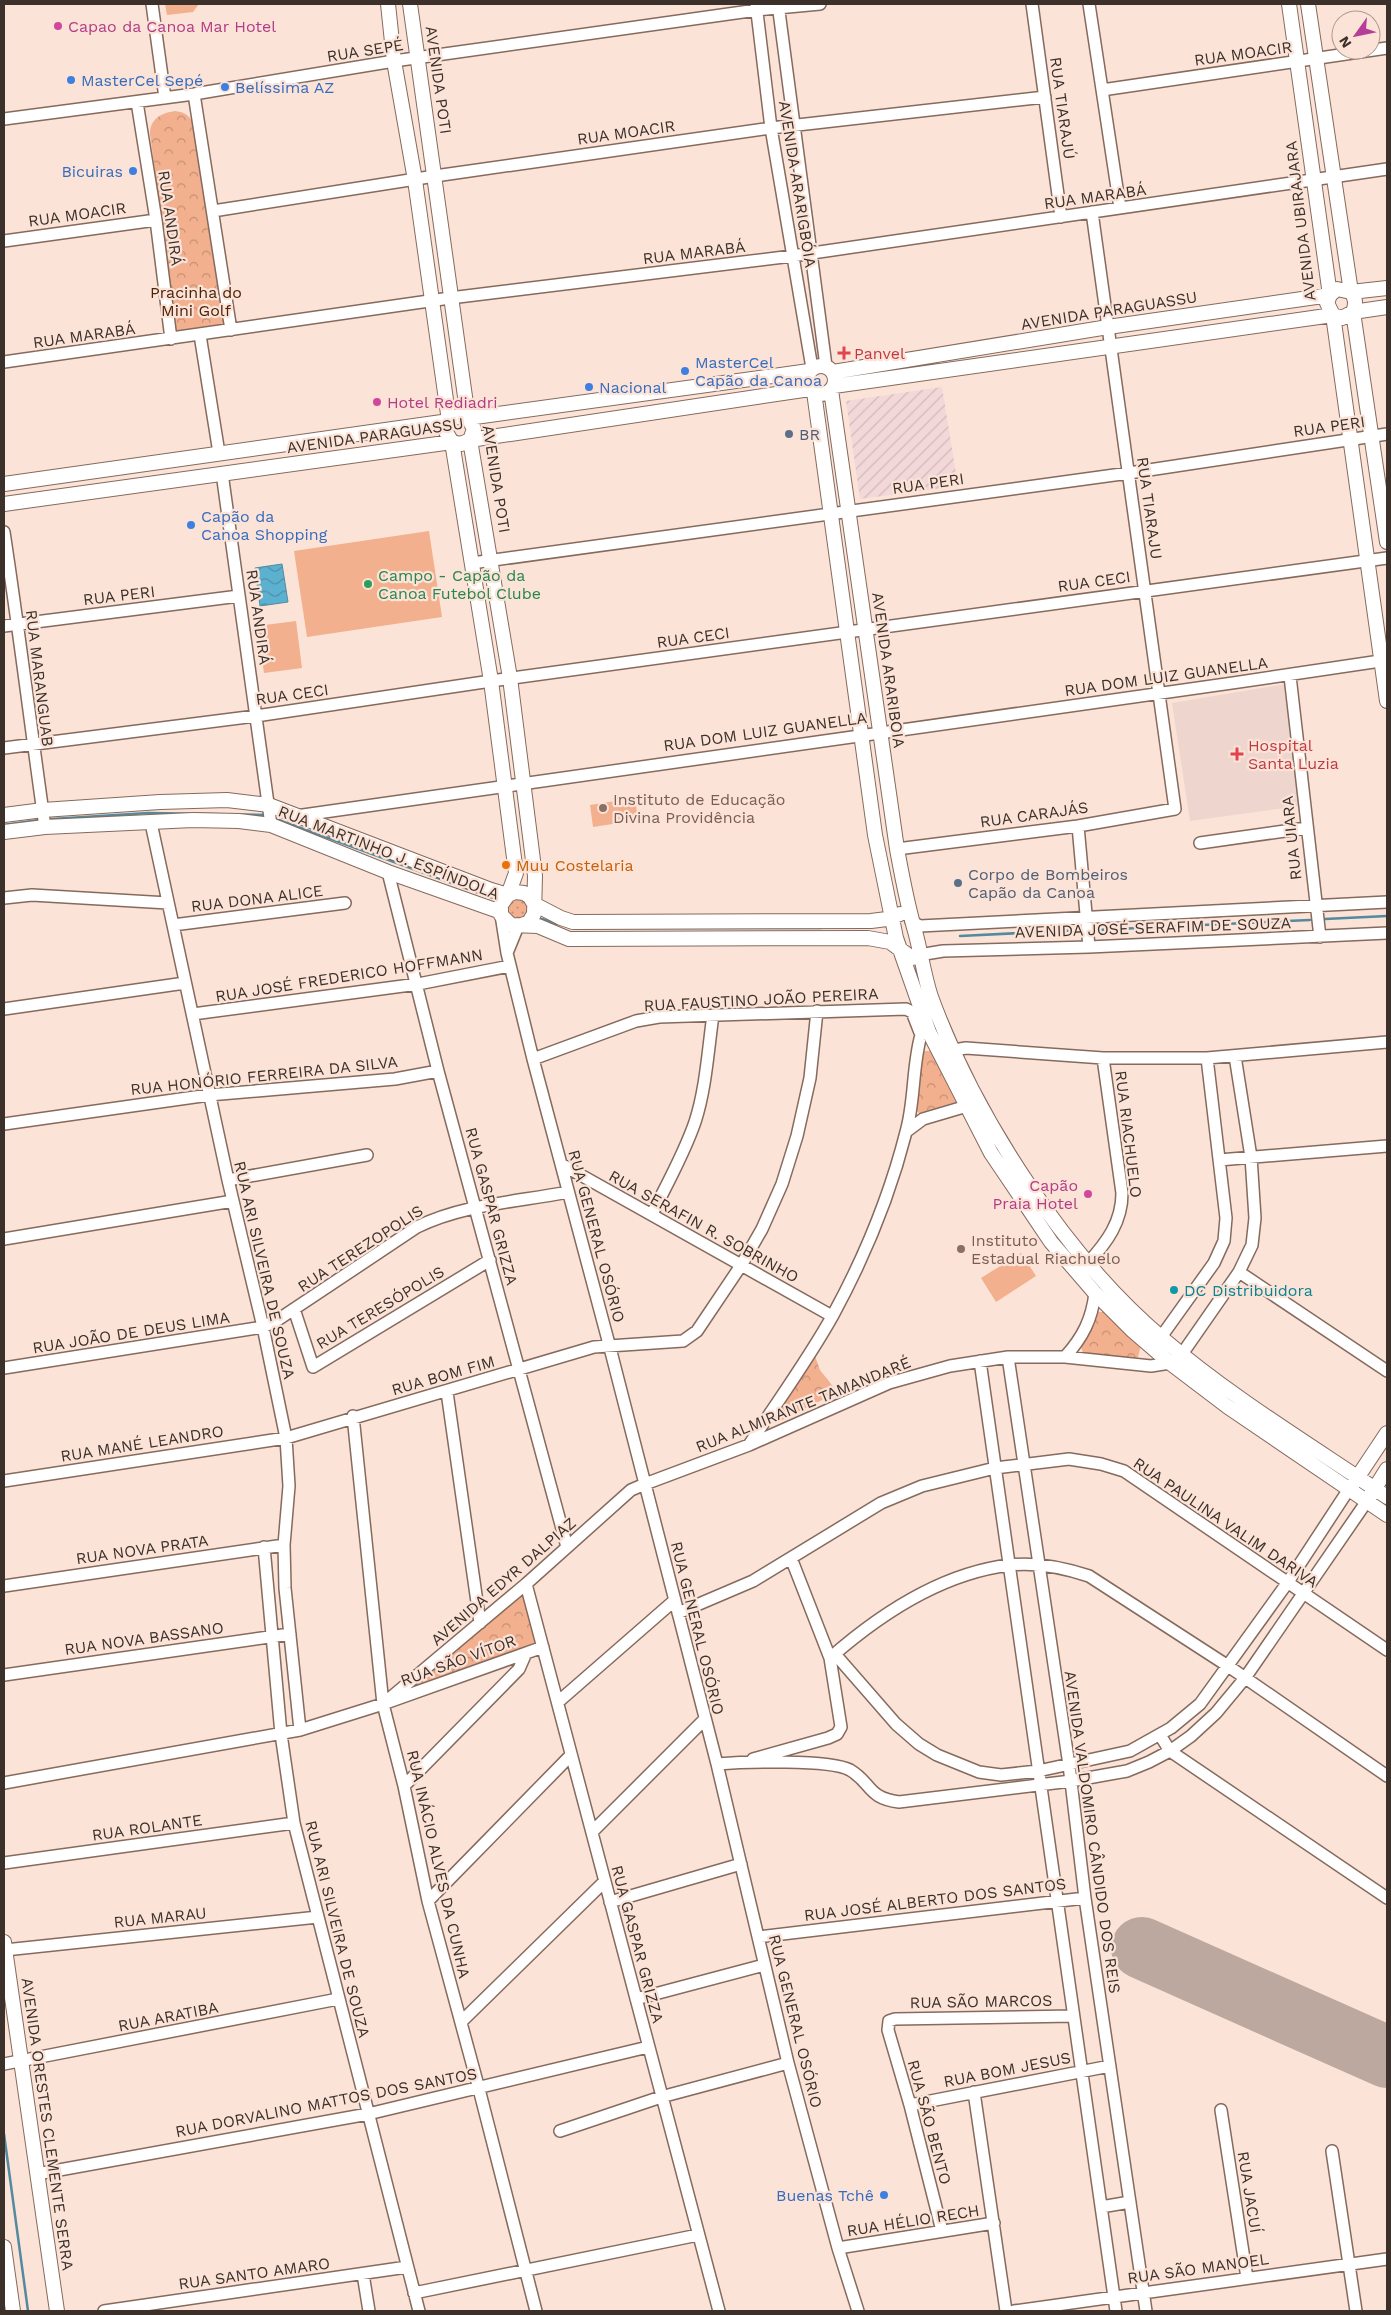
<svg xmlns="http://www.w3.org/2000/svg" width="1391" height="2315" font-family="'Work Sans',sans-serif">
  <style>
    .industrial { fill: url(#industrial-furrows) }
    .medical { fill: #eed6ce }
    .grass { fill: url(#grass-dots) }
    .park { fill: url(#park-crowns) }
    .garden { fill: #f2b08e }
    .water { fill: url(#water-waves); stroke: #538a9e }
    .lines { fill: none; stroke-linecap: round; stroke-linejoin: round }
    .stream { stroke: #538a9e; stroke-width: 2.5 }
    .runway { stroke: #bca89e; stroke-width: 62 }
    .minor-casing { stroke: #856a5d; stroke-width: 14 }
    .major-casing { stroke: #856a5d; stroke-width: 16 }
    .minor { stroke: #fff; stroke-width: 11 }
    .major { stroke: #fff; stroke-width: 14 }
    .hotel-dot { fill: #d1479c; stroke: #fce3d7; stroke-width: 2 }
    .shop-dot { fill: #3f7fe0; stroke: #fce3d7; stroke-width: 2 }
    .health-dot { fill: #e0444e; stroke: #fce3d7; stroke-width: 2 }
    .service-dot { fill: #5c6f8a; stroke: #fce3d7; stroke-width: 2 }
    .leisure-dot { fill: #2e9e5b; stroke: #fce3d7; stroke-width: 2 }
    .education-dot { fill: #8d6e63; stroke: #fce3d7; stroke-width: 2 }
    .food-dot { fill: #e8710a; stroke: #fce3d7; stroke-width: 2 }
    .culture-dot { fill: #0f9aa8; stroke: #fce3d7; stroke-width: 2 }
    .labels { text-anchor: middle; stroke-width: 4.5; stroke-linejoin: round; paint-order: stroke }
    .hotel-label { font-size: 16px; fill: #b23c85; stroke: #fce3d7; text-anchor: start }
    .street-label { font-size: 16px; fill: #3b302a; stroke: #fce3d7 }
    .shop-label { font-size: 16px; fill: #366cbe; stroke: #fce3d7; text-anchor: start }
    .park-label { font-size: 16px; fill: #4c2208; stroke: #fce3d7 }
    .health-label { font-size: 16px; fill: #be3a42; stroke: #fce3d7; text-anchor: start }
    .service-label { font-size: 16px; fill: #4e5e75; stroke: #fce3d7; text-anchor: start }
    .leisure-label { font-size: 16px; fill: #27864d; stroke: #fce3d7; text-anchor: start }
    .education-label { font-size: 16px; fill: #785e54; stroke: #fce3d7; text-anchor: start }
    .food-label { font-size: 16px; fill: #c56008; stroke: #fce3d7; text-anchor: start }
    .culture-label { font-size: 16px; fill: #0d838f; stroke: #fce3d7; text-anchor: start }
  </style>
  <defs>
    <pattern id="industrial-furrows" width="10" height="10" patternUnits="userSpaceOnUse" patternTransform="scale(1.25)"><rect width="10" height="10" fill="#f3d8d9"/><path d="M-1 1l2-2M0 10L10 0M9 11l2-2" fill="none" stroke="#d1baba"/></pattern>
    <pattern id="grass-dots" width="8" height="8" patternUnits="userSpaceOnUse" patternTransform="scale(1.25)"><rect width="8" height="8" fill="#f2b08e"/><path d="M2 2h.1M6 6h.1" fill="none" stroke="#c59074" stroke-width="1.8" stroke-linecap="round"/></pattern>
    <pattern id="park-crowns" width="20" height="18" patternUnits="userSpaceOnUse" patternTransform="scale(1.25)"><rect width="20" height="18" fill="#f2b08e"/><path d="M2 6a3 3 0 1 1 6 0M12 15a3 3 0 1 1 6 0" fill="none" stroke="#c59074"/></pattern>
    <pattern id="water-waves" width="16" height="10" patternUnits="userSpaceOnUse" patternTransform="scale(1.25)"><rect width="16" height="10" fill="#5db1d0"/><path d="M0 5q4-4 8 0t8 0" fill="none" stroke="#4e90a9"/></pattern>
  </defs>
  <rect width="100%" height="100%" fill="#fce3d7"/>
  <path class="industrial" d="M942,387L958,486L860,499L846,401Z"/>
  <path class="medical" d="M1286,684L1300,806L1190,821L1172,703Z"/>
  <path class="grass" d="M508 908a10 10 0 1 1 20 0a10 10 0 1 1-20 0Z"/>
  <path class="park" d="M175,111C187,112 193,119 196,130L224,325L176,331L150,134C150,119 161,113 175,111Z
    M925,1051H930L956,1102L919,1113L914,1109L922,1054Z
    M1098,1312H1104L1141,1345L1138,1357L1134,1359L1083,1353L1081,1347L1095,1316Z
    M815,1356L820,1370L835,1389L832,1395L778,1422L774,1420Z
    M523,1593L535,1644L410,1690Z"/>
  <path class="garden" d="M165,4H199L193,12L167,15Z
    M429,531L442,617L307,637L294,551Z
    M296,621L302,668L264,673L257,626Z
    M635,798L638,820L593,827L590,805Z
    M1021,1253L1036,1276L996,1302L981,1278Z"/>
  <path class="water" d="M282,564L288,602L260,606L255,568Z"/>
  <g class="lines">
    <path class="stream" d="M52,819L148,813L265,815
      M279,820L490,897
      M4,825L39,820
      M542,919L557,924
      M1325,919L1387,916
      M572,928H821
      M1096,930L1310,920
      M960,936L1081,930
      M4,2134L28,2311"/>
    <path class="runway" d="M1142,1948L1387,2057"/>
    <defs>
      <path id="minor" d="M152,4L165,98
        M756,4L771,128L812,368
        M778,4L826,366
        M1032,4L1061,217
        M1089,4L1120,208
        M1102,90L1387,48
        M194,94L231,330
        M137,102L156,220L171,339
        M4,119L194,94L394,61L757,10L820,4
        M213,211L435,176L771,128L1045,97
        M4,241L156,220
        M200,335L219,453
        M4,362L450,298L792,256L1387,169
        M222,473L271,825
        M4,532C19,630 31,729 45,827
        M472,563L1129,473L1387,434
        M4,626L239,596
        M1290,676L1320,937
        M4,748L256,716L491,681L1387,558
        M296,816C660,762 1024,715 1387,660
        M151,823L228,1180L263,1327L286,1438L289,1486L284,1545L285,1588L300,1730
        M1078,826L1089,947
        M1200,843L1306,828
        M897,849L1078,826L1175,809L1092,212
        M388,872L438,1071L567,1547
        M4,898L32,895L168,903
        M501,915L507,953L533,1059L609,1344L717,1764L788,2063L838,2248L858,2311
        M911,921L920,926L1387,902
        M173,925L345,903
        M507,953L518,926
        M919,955L943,951L1089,947L1387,933
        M4,1009L185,983
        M193,1014L418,984L510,966
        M954,1050L966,1048L1103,1058H1207L1387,1042
        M533,1059L636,1021L659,1017L906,1009L912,1012L921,1035
        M4,1124L209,1095L395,1079L438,1071
        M907,1131L923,1119L967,1106
        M1219,1160L1387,1146
        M561,1164L832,1316
        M228,1180L367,1155
        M652,1214C667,1184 684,1154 695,1122C706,1088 708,1050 713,1015
        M4,1239L233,1201
        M1088,1263C1107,1242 1122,1222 1122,1193L1103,1058
        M1239,1272L1387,1371
        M294,1309L313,1367L490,1260
        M1161,1337L1214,1263L1224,1241L1226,1218L1207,1058
        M1008,1357L1069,1765L1085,1898L1146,2311
        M1065,1357C1083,1337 1092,1319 1095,1293
        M980,1361L1116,2311
        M4,1368L263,1327L279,1319L417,1227C464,1204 517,1202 568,1192
        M447,1392L480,1623
        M353,1416L383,1704L404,1786L428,1901L479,2089L536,2311
        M749,1445C777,1402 808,1360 833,1315C864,1258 890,1195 906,1132C915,1101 912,1067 921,1035L929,1032
        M4,1481L286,1438L594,1347L683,1341L697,1331L742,1264L762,1229L782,1184L797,1136L810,1078L817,1011
        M264,1547L281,1734L294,1823L419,2311
        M526,1584L719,2311
        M4,1586L284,1545
        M678,1613L753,1581L881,1503L922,1486L995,1468L1069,1459L1101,1464L1124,1471L1387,1650
        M835,1654L896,1724L919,1744L937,1755L979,1772L1001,1775L1038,1771L1130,1751L1171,1728L1200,1704L1288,1582L1349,1489
        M830,1658C880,1614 942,1573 1010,1565C1036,1562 1065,1568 1089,1576L1228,1666L1387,1776
        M4,1675L290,1634
        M558,1702L675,1600
        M383,1704L526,1584L631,1490L645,1484L749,1445L889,1383L950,1366L1008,1357H1065L1151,1366L1170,1363L1182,1354L1239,1272L1252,1245L1255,1218L1251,1157L1235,1056
        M1160,1735L1170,1751L1387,1898
        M753,1759L828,1738L837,1734L841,1727L830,1658L791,1558
        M717,1764C743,1762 830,1759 850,1770C872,1783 867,1798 899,1802L1071,1781L1127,1771L1149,1762L1170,1751L1191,1736L1216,1713L1245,1678L1367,1501
        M4,1783L300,1730L383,1704L543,1647
        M404,1786L519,1669L526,1653
        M592,1832L704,1720
        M4,1863L294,1823
        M428,1901L571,1755
        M610,1902L741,1864
        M758,1937L1085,1898
        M5,1950L318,1917
        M636,1999L764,1965
        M461,2022L605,1881
        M4,2064L338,1999
        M974,2092L1006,2311
        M910,2105L1110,2066
        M1221,2110L1247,2278
        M560,2131L661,2097L788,2063
        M1332,2151L1356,2311
        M37,2174L368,2114L648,2047
        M1101,2207L1130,2202
        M942,2231L910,2105L888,2030L889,2021L895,2019L1073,2016
        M838,2248L994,2223
        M363,2274L369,2311
        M414,2293L698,2235
        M104,2311L407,2267
        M1014,2311L1387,2259"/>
      <path id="major" d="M388,4L394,61L415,180L449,421L446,432L452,442L491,681L516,873L508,895L501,905V915L511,925L538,926L569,939L868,938L890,942L912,958L919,955
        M410,4L468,418L474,429L470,440L510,678L535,876L534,914L529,922L522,925
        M1289,4L1330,295L1327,303L1333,315L1387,701
        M1308,4L1351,292C1356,299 1356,304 1353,312L1387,542
        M807 380a14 14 0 1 1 28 0a14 14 0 1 1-28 0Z
        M833,372L1108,327L1330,295L1337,289L1351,292L1387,288
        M834,386L1333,315L1342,318L1353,312L1387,307
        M831,390L897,849C902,876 907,904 915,931C921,953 924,976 931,997C975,1117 1065,1256 1162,1338C1232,1398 1312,1446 1387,1497
        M814,392L875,835L896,938L929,1032L991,1153L1051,1242L1095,1293L1133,1331L1170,1363L1228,1407L1387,1515
        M4,484L449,421L458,416L468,418L809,371
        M4,504L452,442L461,444L470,440L810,389
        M4,815L43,810L160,802L227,800L269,805L491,890L508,895L515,892L524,893L530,897L534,904L561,918L573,922L871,921L887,919L900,914
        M4,832L45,827L193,820L239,821L271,825L388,872L501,912
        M1353,1484L1387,1433
        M1370,1496L1387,1469
        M4,1942L57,2311
        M4,2247L13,2311"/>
    </defs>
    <use href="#minor" class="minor-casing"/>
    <use href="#major" class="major-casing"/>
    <use href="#minor" class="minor"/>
    <use href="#major" class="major"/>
  </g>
  <g class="hotel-dot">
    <circle cx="58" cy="26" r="5"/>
    <circle cx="377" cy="402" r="5"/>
    <circle cx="1088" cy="1194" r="5"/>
  </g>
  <g class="shop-dot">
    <circle cx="71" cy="80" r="5"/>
    <circle cx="225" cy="87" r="5"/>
    <circle cx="133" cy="171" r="5"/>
    <circle cx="685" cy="371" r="5"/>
    <circle cx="589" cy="387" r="5"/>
    <circle cx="191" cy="525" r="5"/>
    <circle cx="884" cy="2195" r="5"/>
  </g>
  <g class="health-dot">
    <path d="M841.5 345.5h5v5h5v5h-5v5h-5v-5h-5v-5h5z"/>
    <path d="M1234.5 746.5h5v5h5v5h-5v5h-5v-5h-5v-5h5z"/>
  </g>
  <g class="service-dot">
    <circle cx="789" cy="434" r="5"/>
    <circle cx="958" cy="883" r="5"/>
  </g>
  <circle class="leisure-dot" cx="368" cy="584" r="5"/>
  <g class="education-dot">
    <circle cx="603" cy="808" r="5"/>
    <circle cx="961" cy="1249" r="5"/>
  </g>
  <circle class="food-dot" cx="506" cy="865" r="5"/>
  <circle class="culture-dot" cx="1174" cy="1290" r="5"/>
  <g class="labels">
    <g class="hotel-label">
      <text x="68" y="32">Capao da Canoa Mar Hotel</text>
      <text x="387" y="408">Hotel Rediadri</text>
      <text x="1078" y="1191" text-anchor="end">Capão<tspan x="1078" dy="18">Praia Hotel</tspan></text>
    </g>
    <g class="street-label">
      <text transform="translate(365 50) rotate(-9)" y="6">RUA SEPÉ</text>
      <text transform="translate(1243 53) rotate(-8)" y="6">RUA MOACIR</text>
      <text transform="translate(439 80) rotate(82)" y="6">AVENIDA POTI</text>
      <text transform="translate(1063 108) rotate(82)" y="6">RUA TIARAJÚ</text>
      <text transform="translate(626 132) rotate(-8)" y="6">RUA MOACIR</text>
      <text transform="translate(798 184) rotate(81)" y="6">AVENIDA ARARIGBÓIA</text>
      <text transform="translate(1095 196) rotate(-8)" y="6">RUA MARABÁ</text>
      <text transform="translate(77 214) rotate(-8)" y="6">RUA MOACIR</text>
      <text transform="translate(171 218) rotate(82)" y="6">RUA ANDIRÁ</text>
      <text transform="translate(1300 221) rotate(-97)" y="6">AVENIDA UBIRAJARA</text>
      <text transform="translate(694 252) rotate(-7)" y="6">RUA MARABÁ</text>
      <text transform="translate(1109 310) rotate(-9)" y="6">AVENIDA PARAGUASSU</text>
      <text transform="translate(84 335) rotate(-8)" y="6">RUA MARABÁ</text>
      <text transform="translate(1329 426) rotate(-8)" y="6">RUA PERI</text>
      <text transform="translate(375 435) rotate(-8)" y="6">AVENIDA PARAGUASSU</text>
      <text transform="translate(497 479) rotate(81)" y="6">AVENIDA POTI</text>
      <text transform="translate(928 483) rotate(-8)" y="6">RUA PERI</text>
      <text transform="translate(1150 508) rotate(82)" y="6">RUA TIARAJU</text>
      <text transform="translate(1094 581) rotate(-8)" y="6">RUA CECI</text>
      <text transform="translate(119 595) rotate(-7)" y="6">RUA PERI</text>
      <text transform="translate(259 617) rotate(82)" y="6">RUA ANDIRÁ</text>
      <text transform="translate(693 637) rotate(-8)" y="6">RUA CECI</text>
      <text transform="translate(889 670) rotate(82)" y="6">AVENIDA ARARIBOIA</text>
      <text transform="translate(1166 676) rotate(-8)" y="6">RUA DOM LUIZ GUANELLA</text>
      <text transform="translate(40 678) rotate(83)" y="6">RUA MARANGUAB</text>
      <text transform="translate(292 694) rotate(-8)" y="6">RUA CECI</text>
      <text transform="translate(765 731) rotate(-8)" y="6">RUA DOM LUIZ GUANELLA</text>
      <text transform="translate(1034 814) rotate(-8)" y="6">RUA CARAJÁS</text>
      <text transform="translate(1291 838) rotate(-96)" y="6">RUA UIARA</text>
      <text transform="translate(389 852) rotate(21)" y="6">RUA MARTINHO J. ESPÍNDOLA</text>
      <text transform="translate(257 898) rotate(-7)" y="6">RUA DONA ALICE</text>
      <text transform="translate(1153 927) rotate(-2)" y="6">AVENIDA JOSÉ SERAFIM DE SOUZA</text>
      <text transform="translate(349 975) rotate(-9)" y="6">RUA JOSÉ FREDERICO HOFFMANN</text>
      <text transform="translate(761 999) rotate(-3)" y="6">RUA FAUSTINO JOÃO PEREIRA</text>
      <text transform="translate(264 1075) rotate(-6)" y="6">RUA HONÓRIO FERREIRA DA SILVA</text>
      <text transform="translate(1129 1134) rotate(83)" y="6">RUA RIACHUELO</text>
      <text transform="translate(492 1206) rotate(75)" y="6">RUA GASPAR GRIZZA</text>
      <text transform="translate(704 1226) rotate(29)" y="6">RUA SERAFIN R. SOBRINHO</text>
      <text transform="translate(597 1236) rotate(75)" y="6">RUA GENERAL OSÓRIO</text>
      <text transform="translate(360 1248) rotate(-33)" y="6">RUA TEREZOPOLIS</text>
      <text transform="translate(265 1270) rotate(77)" y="6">RUA ARI SILVEIRA DE SOUZA</text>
      <text transform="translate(380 1307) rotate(-31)" y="6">RUA TERESÓPOLIS</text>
      <text transform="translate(131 1332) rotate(-9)" y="6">RUA JOÃO DE DEUS LIMA</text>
      <text transform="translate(443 1375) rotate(-16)" y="6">RUA BOM FIM</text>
      <text transform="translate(803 1404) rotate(-22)" y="6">RUA ALMIRANTE TAMANDARÉ</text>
      <text transform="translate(142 1443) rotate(-9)" y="6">RUA MANÉ LEANDRO</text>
      <text transform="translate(1226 1522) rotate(34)" y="6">RUA PAULINA VALIM DARIVA</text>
      <text transform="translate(142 1549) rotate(-8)" y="6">RUA NOVA PRATA</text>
      <text transform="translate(503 1581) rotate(-41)" y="6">AVENIDA EDYR DALPIAZ</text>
      <text transform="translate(698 1628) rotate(76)" y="6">RUA GENERAL OSÓRIO</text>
      <text transform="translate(144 1638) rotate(-8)" y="6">RUA NOVA BASSANO</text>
      <text transform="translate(458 1660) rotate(-20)" y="6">RUA SÃO VÍTOR</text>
      <text transform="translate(147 1827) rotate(-8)" y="6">RUA ROLANTE</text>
      <text transform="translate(1093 1832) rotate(82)" y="6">AVENIDA VALDOMIRO CÂNDIDO DOS REIS</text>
      <text transform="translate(439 1864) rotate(77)" y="6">RUA INÁCIO ALVES DA CUNHA</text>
      <text transform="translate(935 1899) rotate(-7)" y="6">RUA JOSÉ ALBERTO DOS SANTOS</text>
      <text transform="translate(160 1917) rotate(-6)" y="6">RUA MARAU</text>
      <text transform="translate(338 1929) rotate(76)" y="6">RUA ARI SILVEIRA DE SOUZA</text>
      <text transform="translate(638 1944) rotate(75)" y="6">RUA GASPAR GRIZZA</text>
      <text transform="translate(981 2001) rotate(-1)" y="6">RUA SÃO MARCOS</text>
      <text transform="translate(168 2016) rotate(-11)" y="6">RUA ARATIBA</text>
      <text transform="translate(796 2021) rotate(76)" y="6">RUA GENERAL OSÓRIO</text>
      <text transform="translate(1007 2069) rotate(-11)" y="6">RUA BOM JESUS</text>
      <text transform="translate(326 2102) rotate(-11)" y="6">RUA DORVALINO MATTOS DOS SANTOS</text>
      <text transform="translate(930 2122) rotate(75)" y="6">RUA SÃO BENTO</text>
      <text transform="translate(48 2124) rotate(82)" y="6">AVENIDA ORESTES CLEMENTE SERRA</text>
      <text transform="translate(1250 2192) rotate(81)" y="6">RUA JACUÍ</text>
      <text transform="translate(913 2220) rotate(-9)" y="6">RUA HÉLIO RECH</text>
      <text transform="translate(1198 2268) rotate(-8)" y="6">RUA SÃO MANOEL</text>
      <text transform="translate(254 2273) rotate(-8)" y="6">RUA SANTO AMARO</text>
    </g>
    <g class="shop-label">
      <text x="81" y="86">MasterCel Sepé</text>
      <text x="235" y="93">Belíssima AZ</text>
      <text x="123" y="177" text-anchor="end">Bicuiras</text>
      <text x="695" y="368">MasterCel<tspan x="695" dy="18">Capão da Canoa</tspan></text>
      <text x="599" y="393">Nacional</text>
      <text x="201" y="522">Capão da<tspan x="201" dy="18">Canoa Shopping</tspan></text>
      <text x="874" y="2201" text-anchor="end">Buenas Tchê</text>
    </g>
    <g class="park-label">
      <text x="196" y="298">Pracinha do<tspan x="196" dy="18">Mini Golf</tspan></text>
    </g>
    <g class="health-label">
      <text x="854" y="359">Panvel</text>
      <text x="1248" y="751">Hospital<tspan x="1248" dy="18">Santa Luzia</tspan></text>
    </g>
    <g class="service-label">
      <text x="799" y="440">BR</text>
      <text x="968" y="880">Corpo de Bombeiros<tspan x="968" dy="18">Capão da Canoa</tspan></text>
    </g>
    <g class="leisure-label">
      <text x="378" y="581">Campo - Capão da<tspan x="378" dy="18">Canoa Futebol Clube</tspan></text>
    </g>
    <g class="education-label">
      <text x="613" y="805">Instituto de Educação<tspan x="613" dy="18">Divina Providência</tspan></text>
      <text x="971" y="1246">Instituto<tspan x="971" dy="18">Estadual Riachuelo</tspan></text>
    </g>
    <g class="food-label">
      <text x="516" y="871">Muu Costelaria</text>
    </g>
    <g class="culture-label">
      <text x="1184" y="1296">DC Distribuidora</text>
    </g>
  </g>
  <rect width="1391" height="2315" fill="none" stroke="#3b302a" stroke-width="10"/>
  <g transform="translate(1356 35) rotate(237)"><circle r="24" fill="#fce3d7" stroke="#af9b92"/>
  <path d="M0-4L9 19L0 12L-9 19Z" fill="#b53f96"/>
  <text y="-8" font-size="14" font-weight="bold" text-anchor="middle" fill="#3b302a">N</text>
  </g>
</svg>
